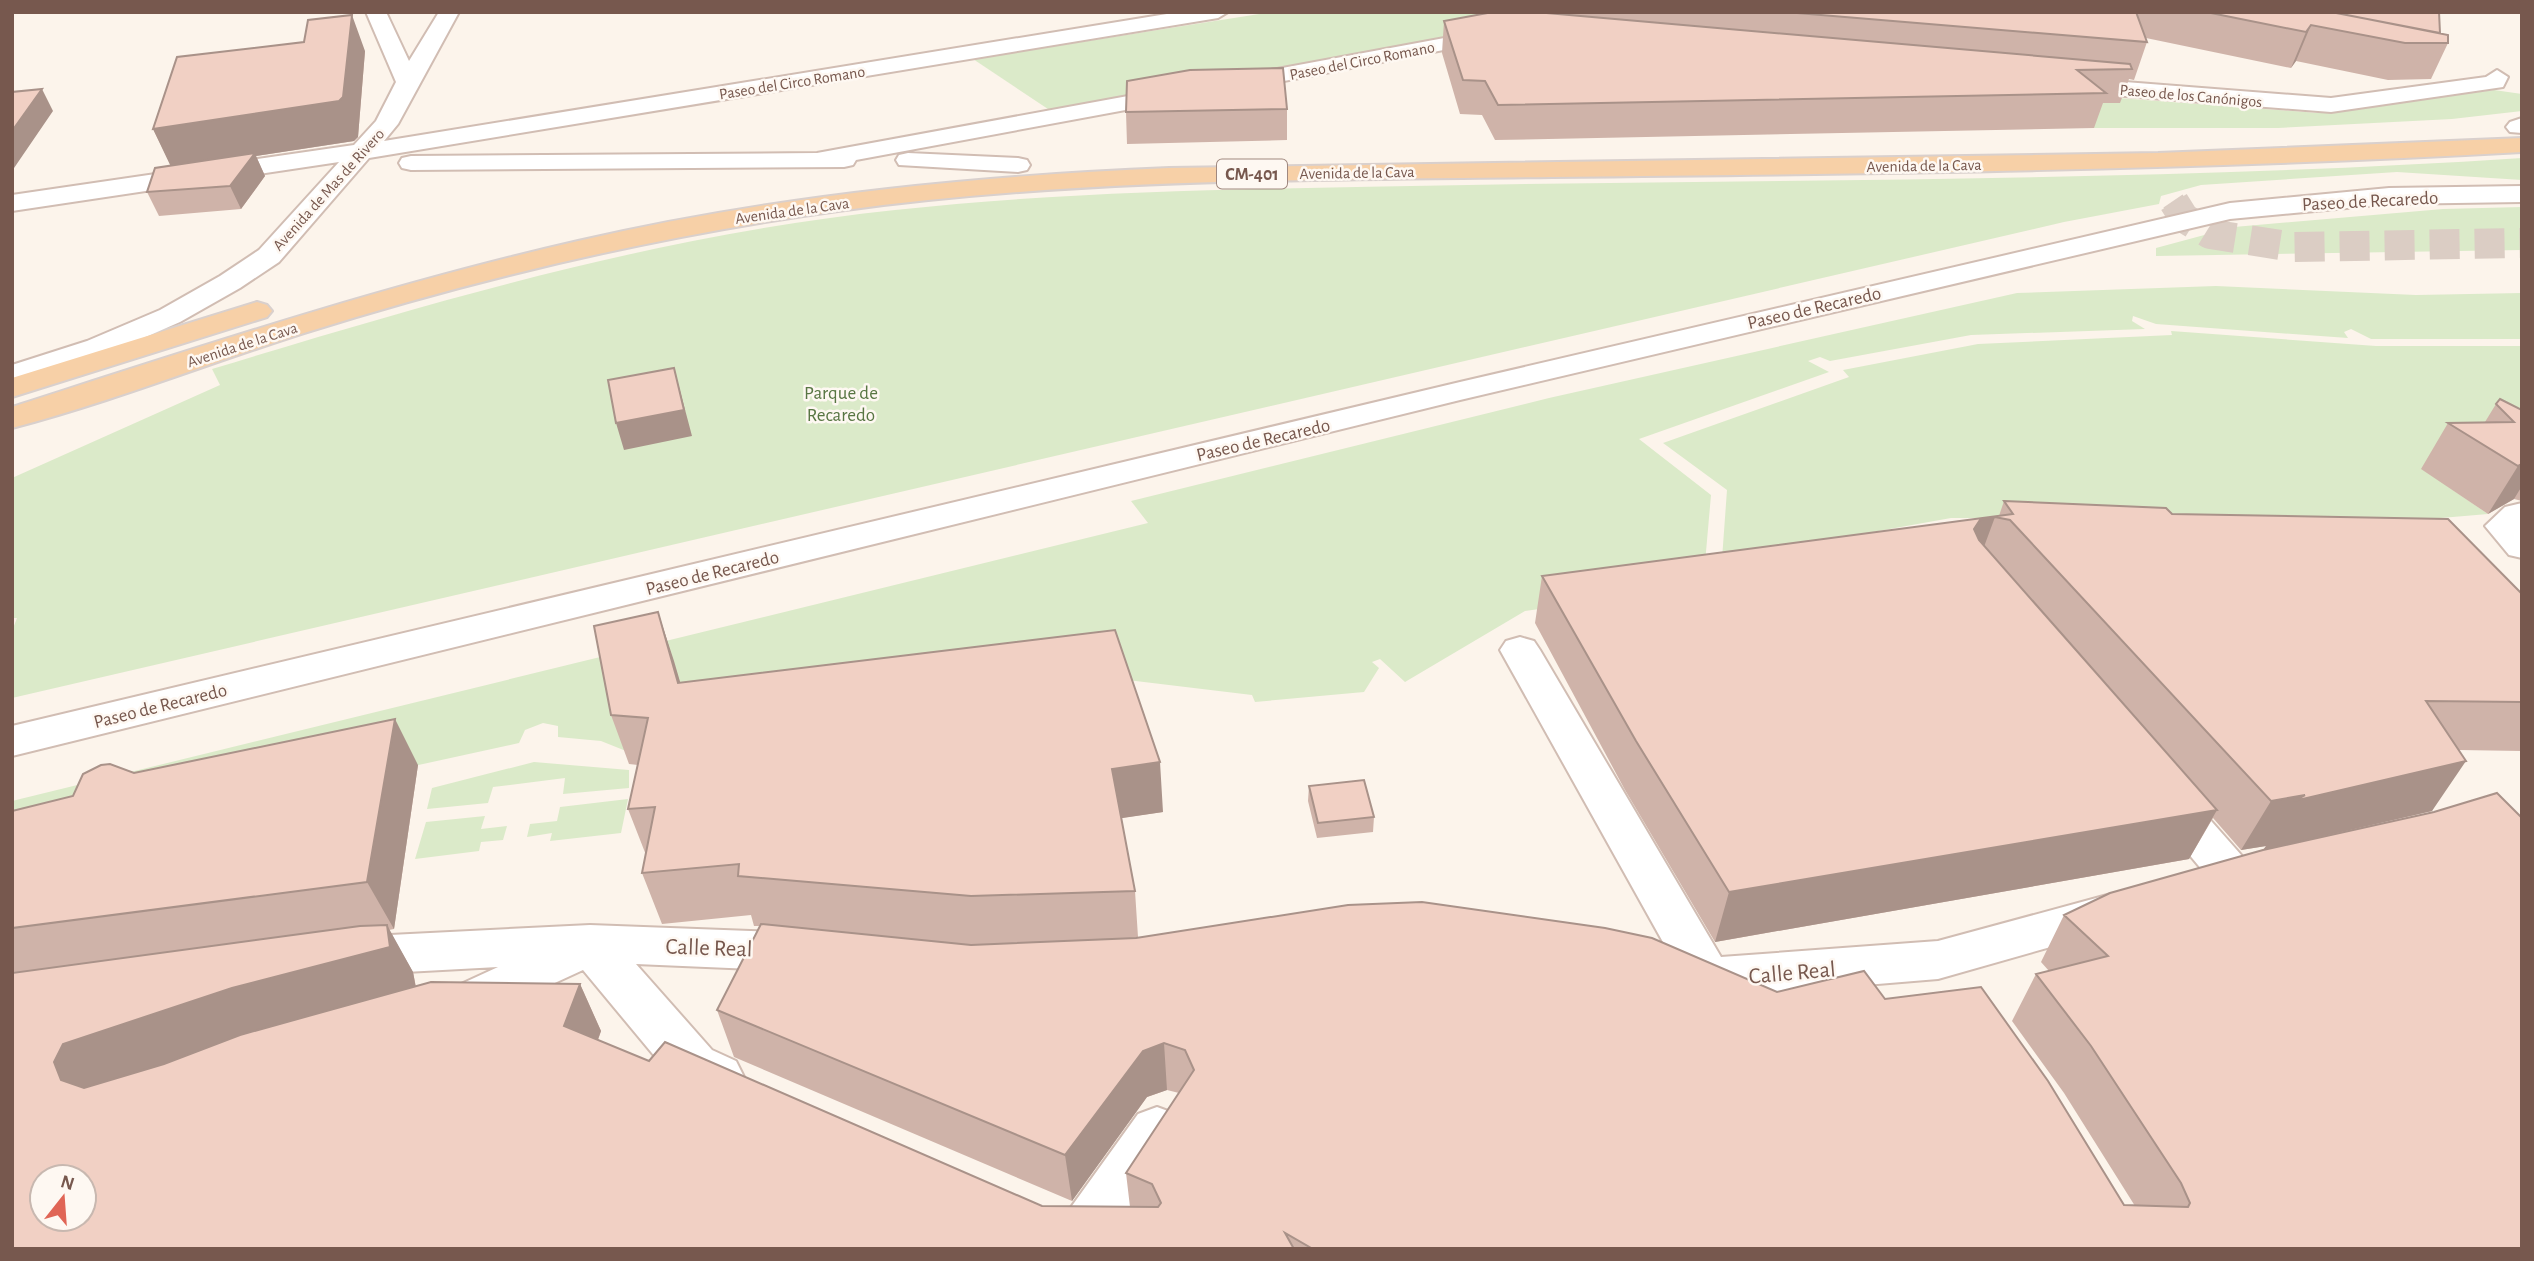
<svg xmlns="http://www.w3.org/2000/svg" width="2534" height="1261" font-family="'Alegreya Sans',sans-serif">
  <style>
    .green { fill: #dbeac9 }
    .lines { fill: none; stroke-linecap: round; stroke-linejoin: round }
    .minor-tunnel-far1 { stroke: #dbcdc4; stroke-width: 23; stroke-dasharray: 23 11; stroke-linecap: butt }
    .minor-tunnel { stroke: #dbcdc4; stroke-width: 30; stroke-dasharray: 30 15; stroke-linecap: butt }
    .minor-casing { stroke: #d1bdb3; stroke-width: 4 }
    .major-casing { stroke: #d9d0cd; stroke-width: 4 }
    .minor { fill: #fff; fill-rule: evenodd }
    .major { fill: #f7d0a7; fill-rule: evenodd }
    .wall { fill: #cfb3a9 }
    .shaded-wall { fill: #a99289 }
    .building { fill: #f1d0c4; stroke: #a99289; stroke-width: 2; fill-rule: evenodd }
    .labels { text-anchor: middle; stroke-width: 5; stroke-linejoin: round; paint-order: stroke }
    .far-street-label { font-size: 16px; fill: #77584e; stroke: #fef8f2 }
    .shield { fill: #fef8f2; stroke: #a0887f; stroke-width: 2 }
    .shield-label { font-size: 18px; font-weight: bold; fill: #77584e }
    .street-label { font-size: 19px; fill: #77584e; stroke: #fef8f2 }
    .park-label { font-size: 19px; fill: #587643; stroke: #fef8f2 }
    .near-street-label { font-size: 23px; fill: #77584e; stroke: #fef8f2 }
  </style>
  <rect width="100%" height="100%" fill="#fcf4eb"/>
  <path class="green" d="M1272,12H1588L1054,113L973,59Z
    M2494,90L2522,94V111L2452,119L2278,128H2094L2065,104L2118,98L2318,113Z
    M2522,158V180L2397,172L2201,185L2161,196L2159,204L2064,222L12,698V631L17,618H12V478L220,385L212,369C439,300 659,235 895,210C1086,189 1277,189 1468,185C1819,179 2171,181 2522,158Z
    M2522,207V250L2156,256V248L2234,227L2443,209Z
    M2216,286L2416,295L2522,293V339H2371L2351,329L2344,332L2348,338L2156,324L2133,316L2132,321L2145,329L1971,335L1830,361L1820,357L1808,361L1829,372L1639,439L1711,495L1703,586L1525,611L1405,682L1380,659L1372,662L1379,668L1364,692L1255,702L1252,695L1119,679L626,751L601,741L558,737V726L543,723L525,730L519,743L149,824L12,866V801L1148,523L1131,501L1549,398L2017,293Z
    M2171,331L2376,346H2522V472L2447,486L2488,514L2429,519L1951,518L1722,559L1727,490L1663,443L1849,377L1843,370L1978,344L2172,335Z
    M534,762L629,770V788L563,794L565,778L493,787L488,803L427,809L432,788Z
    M628,799L621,833L550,841L552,833L527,837L530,824L557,821L560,807Z
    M485,816L481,829L507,826L503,840L481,842L479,851L415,859L426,822Z"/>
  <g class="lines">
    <path class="minor-tunnel-far1" d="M2173,201L2175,204"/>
    <path class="minor-tunnel" d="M2174,202L2184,218L2210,234L2293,247L2522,243"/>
    <defs>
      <path id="minor" d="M366,12H386L409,61L439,12H459L398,124L384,141L1179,12H1228L1218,18L369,158L279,262L240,288L180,322L109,353L12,384V365L87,341L160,310L220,276L259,250L339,162L12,211V195L354,145L376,121L396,82Z
        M1493,29L1500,31L1503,35L1500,39L1233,91L1222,84L1233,77Z
        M2497,70L2508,77L2503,87L2331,112L2074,92L2063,85L2074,78L2331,98L2486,77Z
        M1177,87L1185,89L1188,94L1185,99L856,160L853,165L844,167L411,170L402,168L399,163L402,158L411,156L817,153Z
        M2522,118V133L2510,132L2506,127L2510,122Z
        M908,153L1018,158L1027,160L1030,165L1027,170L1018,172L899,165L896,160L899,155Z
        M2522,186V202L2389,204L2230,219L1460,400L12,756V726L1460,382L2230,203L2389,188Z
        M2522,503V558L2509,555L2485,526L2505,507Z
        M1520,637L1534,641L1540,650L1721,957L1938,941L2111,894L2128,899L2134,912L2128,925L1938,979L1708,998L1672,988L1665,974L1673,960L1500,650L1506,641Z
        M2167,783L2182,788L2250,865L2257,877L2250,889L2234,894L2218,889L2152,810L2145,799L2152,788Z
        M590,925L801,933L818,938L825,952L818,966L801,971L636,964L712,1050L736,1061L744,1077L736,1093L718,1099L676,1082L583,970L466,1024L448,1018L441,1004L448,990L498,967L350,975L333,970L326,956L333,942L350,937Z
        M1157,1107L1176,1114L1184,1131L1176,1148L1108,1249H1061L1056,1236L1064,1217L1138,1114Z"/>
      <path id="major" d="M2522,138V152C2199,170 1875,174 1552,177C1313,180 1075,178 838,211C656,236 479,278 304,333C207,364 111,402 12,428V407C199,347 386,285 578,241C772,196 971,176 1169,168L2158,153Z
        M257,302L267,305L272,311L267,317L12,397V378Z"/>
    </defs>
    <use href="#minor" class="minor-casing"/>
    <use href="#major" class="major-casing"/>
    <use href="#minor" class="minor"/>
    <use href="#major" class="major"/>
  </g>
  <path class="wall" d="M1569,12H2439L2440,33L2448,43L2431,79L2388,80L2296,61L2291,68L2146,38L2147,42L2134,80L2129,79L2120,103H2103L2094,128L1495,140L1482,115L1460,114L1442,53L1444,21L1569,15Z
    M365,51L358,137L354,141L256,156L265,176L241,209L159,216L147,192L171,165L153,129Z
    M1287,109V140L1127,144L1126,112Z
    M2496,404L2522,410V501L2514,499L2488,514L2421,469L2448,423L2485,422Z
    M2004,501L2172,514L2522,594V751L2459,750L2432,811L2298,842L2522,1249H12V811L73,796L134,773L418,765L394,929L389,930L413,972L416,987L580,984L601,1031L598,1040L649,1061L1042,1206L1130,1207L1126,1173L1179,1093L1167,1090L1147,1097L1072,1201L734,1057L717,1010L760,926H754L751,915L662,924L642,873L646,855L628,809L638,765L629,764L611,715L658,612L680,683L1163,812L1121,818L1135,891L1138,937L1777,992L1885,999L2124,1205L2135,1206L2064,1093L2012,1021L2036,974L2049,971L2041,962L2064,915L2264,850L2266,846L2241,850L2213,818L2189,859L1715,942L1625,790L1535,623L1542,576L1999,516Z
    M1309,786L1374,817L1373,832L1317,838L1308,801Z"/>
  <path class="shaded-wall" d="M352,15L365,51L358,137L354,141L256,156L265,176L241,209L230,186L172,169L153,129Z
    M2311,25L2296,61L2291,68L2306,32Z
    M42,89L53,111L12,171V131Z
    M674,368L692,436L624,450L616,423Z
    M2522,464V486L2514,499L2488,514L2518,466Z
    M1995,517L1978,563L1974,529L1980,520Z
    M658,612L674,661L695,733L678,683Z
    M395,719L418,765L394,929L367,882Z
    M2466,761L2432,811L2263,850L2266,846L2241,850L2271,801L2305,795Z
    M1160,762L1163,812L1116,819L1112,769Z
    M2217,810L2189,859L1715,942L1729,892Z
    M387,925L413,972L417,994L94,1108L61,1080L54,1062L63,1044L232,988Z
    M580,984L601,1031L586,1072L564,1026Z
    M1164,1043L1167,1090L1147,1097L1072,1201L1065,1155L1143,1051Z"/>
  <path class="building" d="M1493,12H1535L2130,64L2132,69L2077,70L2106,93L1498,105L1485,81L1463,80L1444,21Z
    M1785,12H2136L2147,42Z
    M2206,12H2332L2448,35V43H2405L2311,25L2306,32Z
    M2331,12H2439L2440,33Z
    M352,15L343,97L339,101L153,129L177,57L304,42L308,20Z
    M1283,68L1287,109L1126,112L1127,81L1190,70Z
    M42,89L12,131V92Z
    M255,153L230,186L147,192L155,168Z
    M674,368L684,410L616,423L608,380Z
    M2500,399L2522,410V464L2518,466L2448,423L2514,422L2496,404Z
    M2004,501L2166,508L2172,514L2448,519L2522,594V702L2426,701L2466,761L2294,801L2305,795L2271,801L2010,520L1995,517L1980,520L1974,529L1979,540L2217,810L1729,892L1636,741L1542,576L2013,514Z
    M658,612L678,683L1115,630L1160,762L1112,769L1135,891L971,896L738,876L739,864L642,873L655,807L628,809L648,718L611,715L594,626Z
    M395,719L367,882L12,928V811L73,796L83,774L101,765L110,764L134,773Z
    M1364,780L1374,817L1318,823L1309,786Z
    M2497,793L2522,818V1249H1313L1285,1233L1294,1249H12V973L360,926L387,925L390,947L232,988L63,1044L54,1062L61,1080L84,1088L164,1064L240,1035L431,982L580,984L564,1026L649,1061L665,1042L1042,1206L1158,1207L1161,1203L1152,1184L1126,1173L1194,1070L1185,1050L1164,1043L1143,1051L1065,1155L717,1010L761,924L971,945L1136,938L1348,905L1422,902L1605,928L1652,938L1777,992L1864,971L1885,999L1981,987L2048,1081L2124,1205L2188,1207L2190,1203L2181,1183L2091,1046L2036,974L2108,956L2064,915L2110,893L2263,850L2434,812ZM42,1177H84V1219H42Z"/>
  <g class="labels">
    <g class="far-street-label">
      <text transform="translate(1362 60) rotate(-11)" y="6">Paseo del Circo Romano</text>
      <text transform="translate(792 82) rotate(-9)" y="6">Paseo del Circo Romano</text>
      <text transform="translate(2191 95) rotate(5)" y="6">Paseo de los Canónigos</text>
      <text transform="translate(1924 165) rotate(-1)" y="6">Avenida de la Cava</text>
      <text transform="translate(1357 172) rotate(-1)" y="6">Avenida de la Cava</text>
      <text transform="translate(328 189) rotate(-48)" y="6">Avenida de Mas de Rivero</text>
      <text transform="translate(792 210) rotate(-8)" y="6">Avenida de la Cava</text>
      <text transform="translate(242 344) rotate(-18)" y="6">Avenida de la Cava</text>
    </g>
    <rect class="shield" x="1217" y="159.5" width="70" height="29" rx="5"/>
    <g class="shield-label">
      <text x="1252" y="180">CM-401</text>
    </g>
    <g class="street-label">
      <text transform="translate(2370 200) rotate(-3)" y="7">Paseo de Recaredo</text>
      <text transform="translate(1814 307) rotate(-13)" y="7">Paseo de Recaredo</text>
      <text transform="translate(1263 439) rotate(-13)" y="7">Paseo de Recaredo</text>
      <text transform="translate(712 572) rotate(-14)" y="7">Paseo de Recaredo</text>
      <text transform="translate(160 705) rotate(-14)" y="7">Paseo de Recaredo</text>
    </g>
    <g class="park-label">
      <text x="841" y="399">Parque de<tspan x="841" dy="22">Recaredo</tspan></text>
    </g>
    <g class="near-street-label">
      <text transform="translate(709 947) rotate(2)" y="8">Calle Real</text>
      <text transform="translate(1792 972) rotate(-5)" y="8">Calle Real</text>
    </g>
  </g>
  <rect width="2534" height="1261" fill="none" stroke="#77584e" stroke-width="28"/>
  <g transform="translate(63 1198) rotate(17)"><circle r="33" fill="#fef8f2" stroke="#c8b8b0" stroke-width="2"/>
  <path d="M0-5L12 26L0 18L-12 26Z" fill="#e06556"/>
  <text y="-10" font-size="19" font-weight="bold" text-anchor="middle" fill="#77584e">N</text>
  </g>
</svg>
